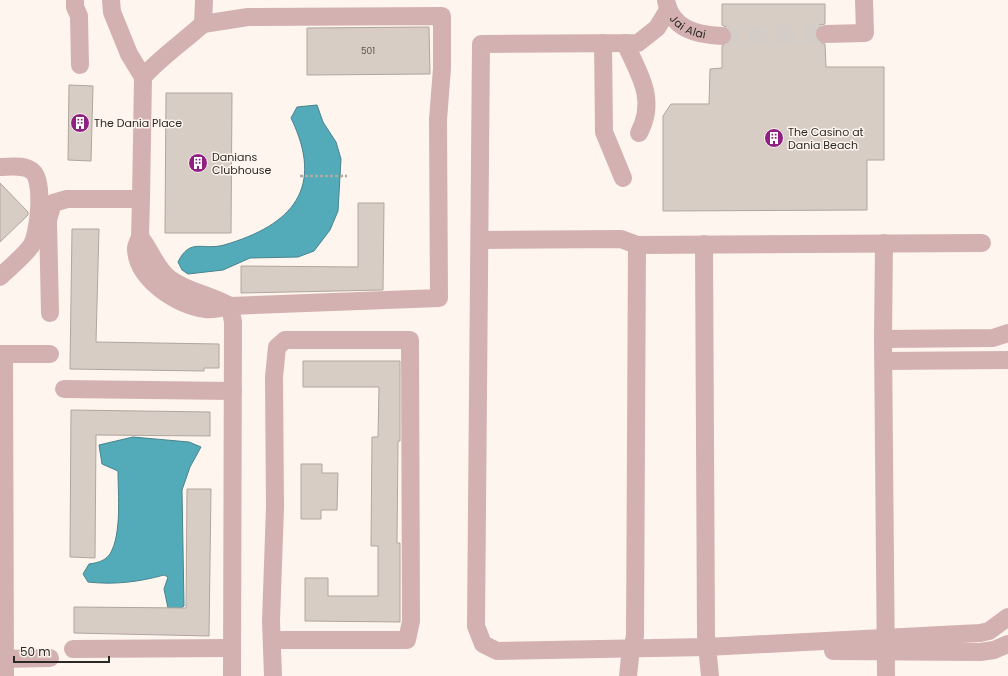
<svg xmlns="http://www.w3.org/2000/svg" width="1008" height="676" font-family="Poppins,sans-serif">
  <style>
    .water { fill: #53abba; stroke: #47848d }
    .building { fill: #d8cdc4; stroke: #b1a69e }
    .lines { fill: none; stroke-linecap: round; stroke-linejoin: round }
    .minor-tunnel { stroke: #d4ccc6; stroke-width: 18; stroke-dasharray: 18 9; stroke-linecap: butt }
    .path { stroke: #b0a9a4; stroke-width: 2.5; stroke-dasharray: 3 2; stroke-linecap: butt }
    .minor { stroke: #d3b1b1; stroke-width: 18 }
    .labels { text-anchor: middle; stroke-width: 3; stroke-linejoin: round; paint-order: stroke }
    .number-label { font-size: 9px; fill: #57514d }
    .street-label { font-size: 11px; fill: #2c2825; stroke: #fef5ee }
    .poi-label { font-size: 11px; fill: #2c2825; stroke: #fef5ee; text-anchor: start }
  </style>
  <rect width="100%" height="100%" fill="#fef5ee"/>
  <path class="water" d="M317,105L323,122L336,142L341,159L338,211L330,230L314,251L298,257L250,258L223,270L188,274L182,270L178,262C190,237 203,251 224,245C293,225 325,188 291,118L297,107Z
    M133,437L189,442L201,447L190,467L182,490L184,606L181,608H168L164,589L168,577L164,575C139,582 114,585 88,582L83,574L89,564C97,563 105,561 110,554C122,534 118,494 118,471L102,464L99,445Z"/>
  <path class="building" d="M722,4H825V24L819,25L815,34L816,40L825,44L826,67H884V160H867V210L663,211V116L671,104H709L710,69L722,68V46L730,42L732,37V32L728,28L722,25Z
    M429,27L430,74L307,75V28Z
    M69,85L93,86L91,161L68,160Z
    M166,93H232L231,233H165Z
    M0,183L28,212V215L0,242Z
    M358,203H384L383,290L241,293V266L358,267Z
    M72,229H99L96,342L219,344V368H204V371L70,369Z
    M303,361H400V441H398L397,543H400V622L305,621V578H328V596H378V546H371L372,437H378L379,387H303Z
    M71,410L210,412V436L96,435L95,558L70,557Z
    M301,464H322V473H338L337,510H321V519H301Z
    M187,489H211L209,636L74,633V607L186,608Z"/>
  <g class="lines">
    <path class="minor-tunnel" d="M722,36L825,34"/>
    <path class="path" d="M300,176H347"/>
    <g class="minor">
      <path d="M75,0V7L79,16L80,65"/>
      <path d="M111,0L112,12L129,54L143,77L141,199"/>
      <path id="s1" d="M666,0C671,29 697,35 722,36"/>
      <path d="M668,10L657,28L638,43L481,44L476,626L483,644L497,651L707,647L980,633L989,631L1008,617"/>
      <path d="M203,24L248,17L442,16V68L438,120L439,298L230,306C222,308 214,310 205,309C178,306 136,279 136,248C136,245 139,240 140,237C151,250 156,269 170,279C188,292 211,295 230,306L233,322L232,676"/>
      <path d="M825,34L865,33L864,0"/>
      <path d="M603,43L604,132L623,178"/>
      <path d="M625,43C639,74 657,99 639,133"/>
      <path d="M143,77C161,57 183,42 203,24L204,0"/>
      <path d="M0,167C10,167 25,164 33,172C44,182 39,234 31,246C23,257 10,267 0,277"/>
      <path d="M480,240L621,239L637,245L982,243"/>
      <path d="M884,243L883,339L886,676"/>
      <path d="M704,244L706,635L710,676"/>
      <path d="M50,313L48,220L53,203L67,199H141L140,237"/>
      <path d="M883,339L993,338L1008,333"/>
      <path d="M0,354H4L5,676"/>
      <path d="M4,354H50"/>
      <path d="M884,361L1008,360"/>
      <path d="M64,389L233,391"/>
      <path d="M272,640H407L411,621L410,340H285L277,347L274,377L275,507L271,621L273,676"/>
      <path d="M73,649L231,648"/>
      <path d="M833,651L980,652L994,650L1008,644"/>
      <path d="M0,659L50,658"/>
      <path d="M628,676L630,657L635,636L637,245"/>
    </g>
  </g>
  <defs>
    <symbol id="building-disc" viewBox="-11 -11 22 22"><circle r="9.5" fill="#8f2183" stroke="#fef5ee"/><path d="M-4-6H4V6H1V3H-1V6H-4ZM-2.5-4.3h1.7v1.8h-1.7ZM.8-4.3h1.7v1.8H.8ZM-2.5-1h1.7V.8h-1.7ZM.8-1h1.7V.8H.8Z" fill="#fff"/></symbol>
  </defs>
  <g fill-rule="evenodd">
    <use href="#building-disc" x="69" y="112" width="22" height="22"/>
    <use href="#building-disc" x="763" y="127" width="22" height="22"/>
    <use href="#building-disc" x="187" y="152" width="22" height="22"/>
  </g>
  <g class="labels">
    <g class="number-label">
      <text x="368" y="54">501</text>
    </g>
    <g class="street-label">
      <text dy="4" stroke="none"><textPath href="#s1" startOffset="37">Jai Alai</textPath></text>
    </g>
    <g class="poi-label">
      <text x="94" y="127">The Dania Place</text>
      <text x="788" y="136">The Casino at<tspan x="788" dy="13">Dania Beach</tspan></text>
      <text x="212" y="161">Danians<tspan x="212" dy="13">Clubhouse</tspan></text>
    </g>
  </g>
  <path d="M14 656v6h95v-6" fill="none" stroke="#2c2825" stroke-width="2"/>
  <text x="20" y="656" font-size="12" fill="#2c2825" stroke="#fef5ee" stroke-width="3" paint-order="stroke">50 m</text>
</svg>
